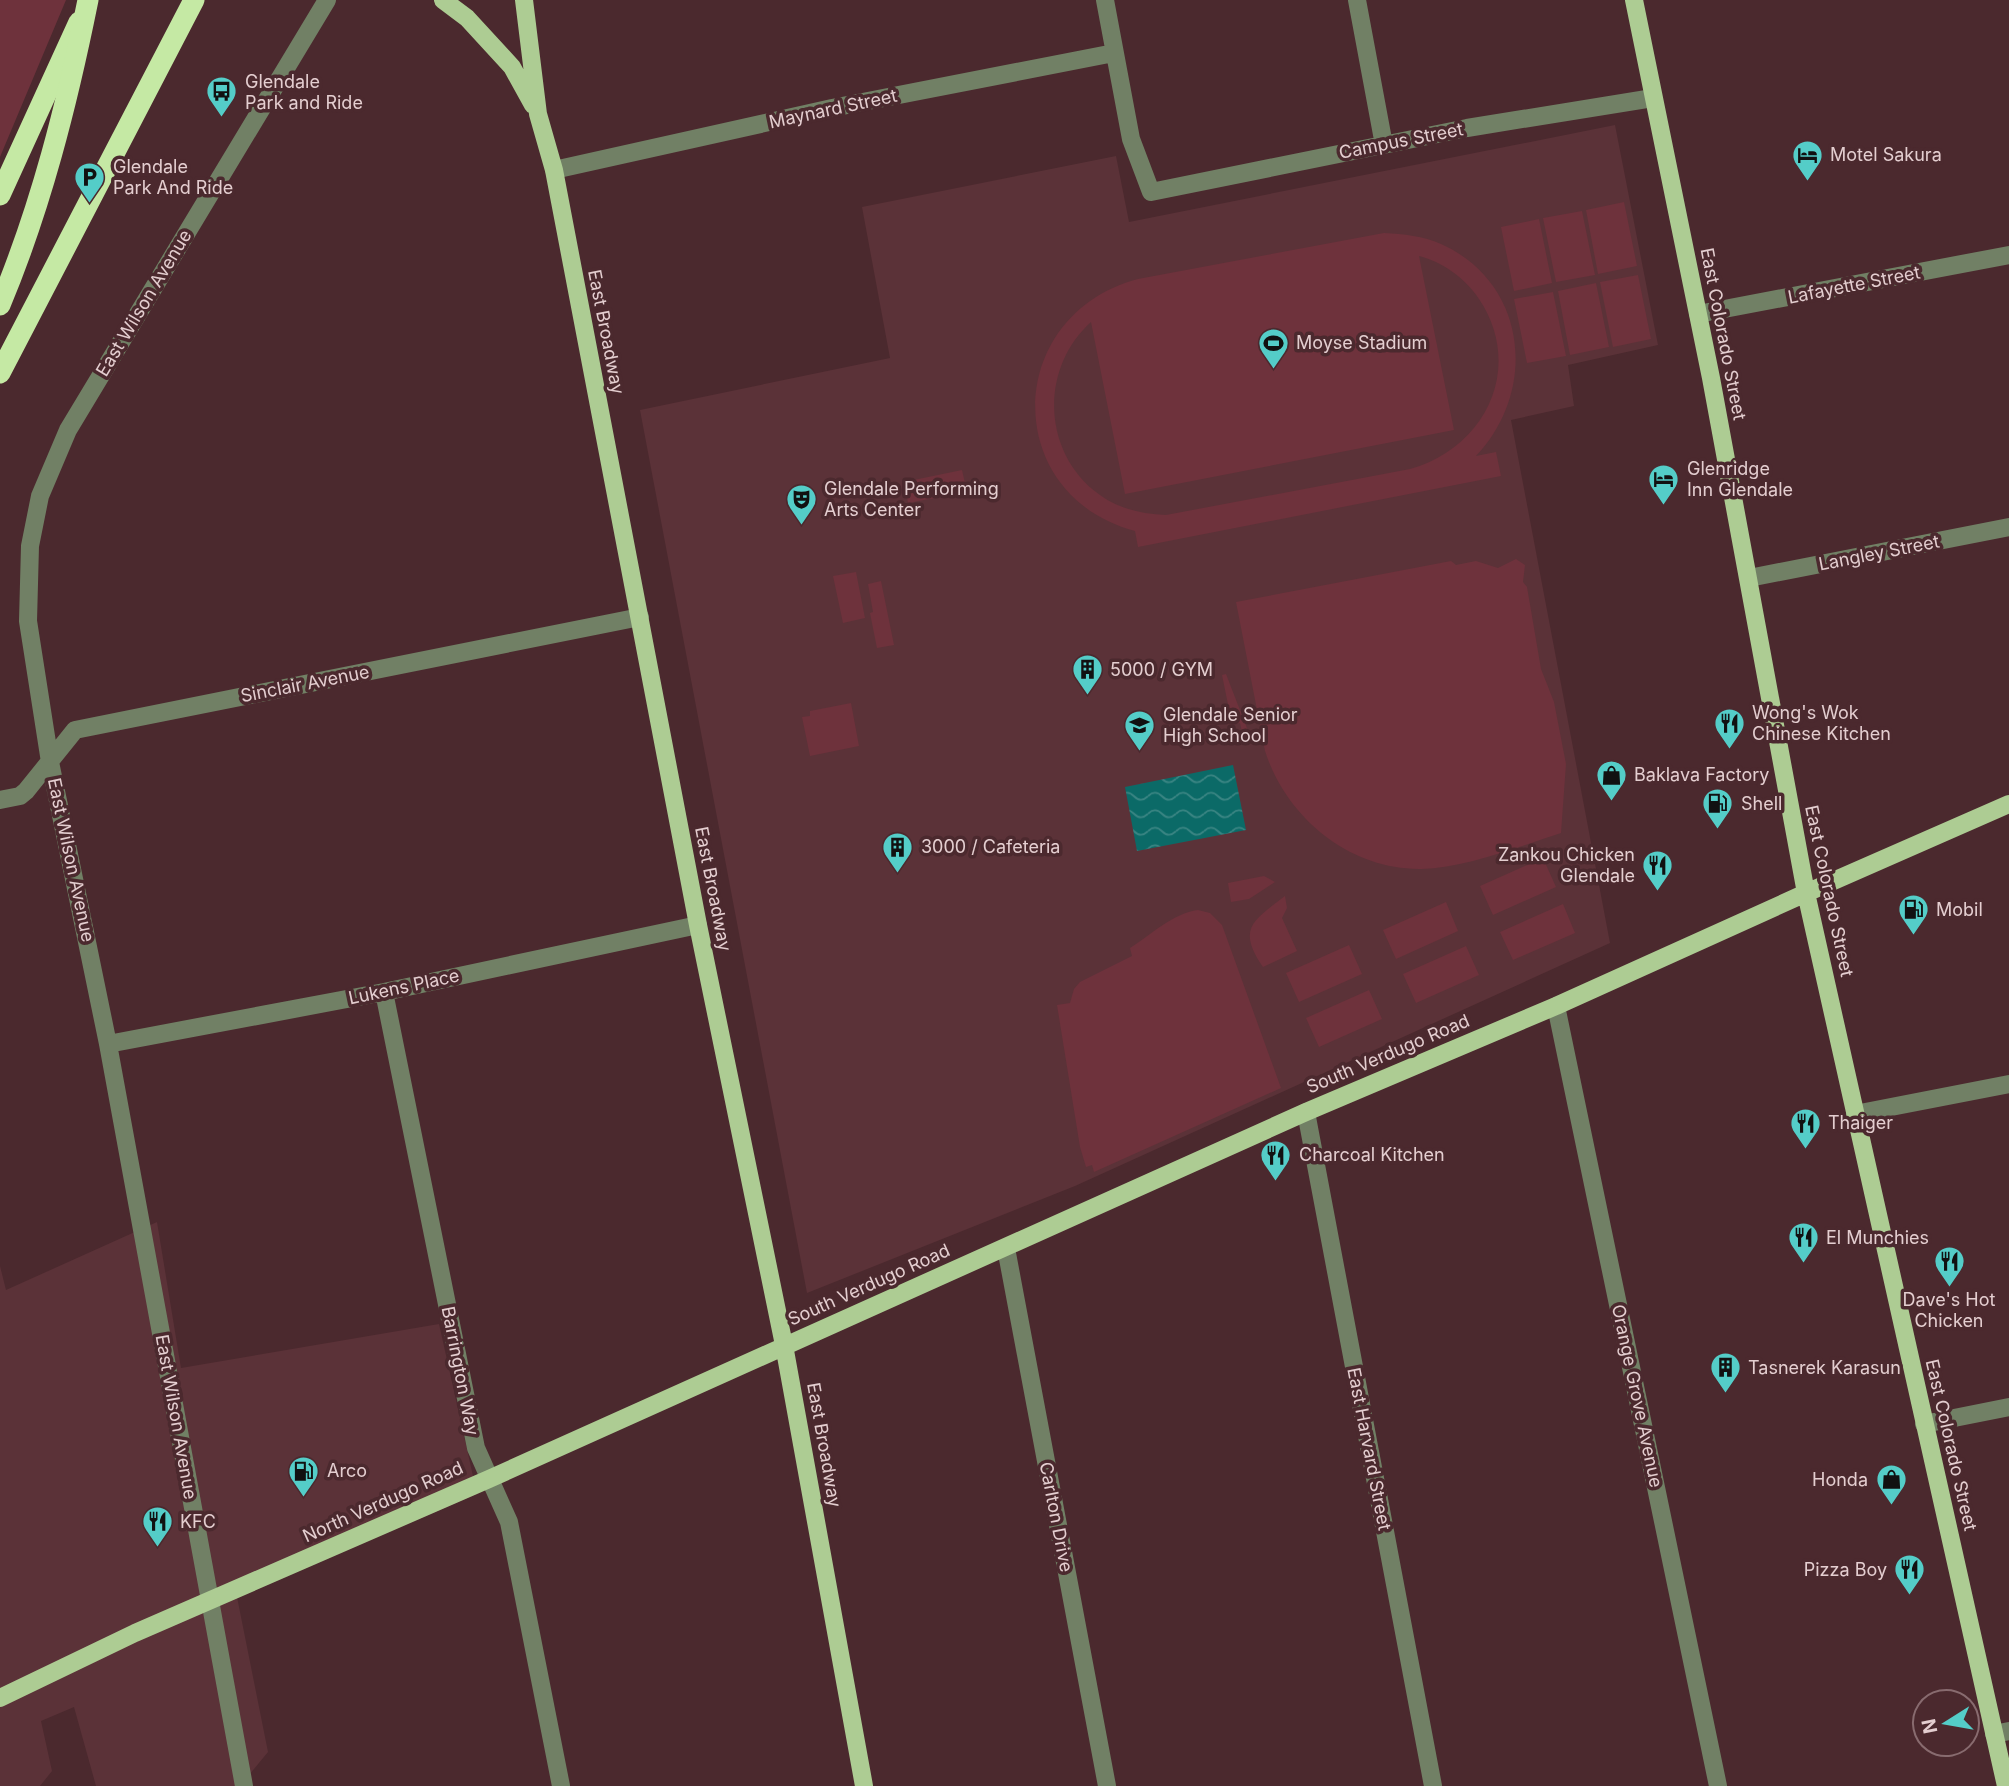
<svg xmlns="http://www.w3.org/2000/svg" width="2009" height="1786" font-family="Inter,sans-serif">
  <style>
    .built { fill: #5b3238 }
    .green { fill: #6e323c; fill-rule: evenodd }
    .water { fill: url(#water-waves) }
    .lines { fill: none; stroke-linecap: round; stroke-linejoin: round }
    .minor { stroke: #718065; stroke-width: 18 }
    .major { stroke: #adcc93; stroke-width: 18 }
    .highway { stroke: #c5e9a4; stroke-width: 21 }
    .highway-bridge { stroke: #c5e9a4; stroke-width: 21 }
    .labels { text-anchor: middle; stroke-width: 7; stroke-linejoin: round; paint-order: stroke }
    .poi-label { font-size: 18px; fill: #e4ced0; stroke: #4b292e; text-anchor: start }
    .street-label { font-size: 18px; fill: #e4ced0; stroke: #4b292e }
  </style>
  <defs>
    <pattern id="water-waves" width="16" height="10" patternUnits="userSpaceOnUse" patternTransform="scale(1.75)"><rect width="16" height="10" fill="#0b6a67"/><path d="M0 5q4-4 8 0t8 0" fill="none" stroke="#3a8583"/></pattern>
  </defs>
  <rect width="100%" height="100%" fill="#4b292e"/>
  <path class="built" d="M1615,125L1658,345L1568,365L1574,406L1511,420L1610,943L1075,1186L807,1293L640,410L890,358L862,207L1116,156L1129,222Z
    M157,1222L181,1368L439,1324L477,1494L237,1597L268,1752L240,1786H96L74,1707L41,1721L52,1771L40,1786H0V1266L6,1290Z"/>
  <path class="green" d="M0,0H66L0,157Z
    M1624,202L1637,266L1598,274L1586,210Z
    M1582,211L1595,275L1556,282L1543,218Z
    M1539,219L1552,283L1514,291L1501,227Z
    M1384,233C1404,234 1423,236 1441,244C1528,283 1538,391 1476,456L1496,452L1501,476L1138,547L1135,531C1000,495 1003,315 1138,279ZM1419,256C1443,262 1465,278 1479,299C1525,368 1485,448 1410,469L1166,515C1142,514 1119,509 1100,495C1042,454 1039,369 1091,322L1125,494L1454,430Z
    M1638,275L1651,339L1613,347L1600,282Z
    M1596,283L1609,347L1570,355L1558,291Z
    M1553,292L1566,356L1527,363L1514,299Z
    M962,470L967,492L908,503L904,482Z
    M1516,559L1525,565L1523,582L1527,587L1541,669L1554,702L1566,764L1561,833C1518,847 1466,868 1421,869C1349,870 1286,817 1265,751L1236,602L1451,561L1456,565L1476,561L1498,568Z
    M856,572L865,618L843,623L833,576Z
    M881,581L894,645L877,648L870,613L873,612L868,584Z
    M1226,674L1250,736L1243,737L1240,723L1232,724L1222,675Z
    M851,703L859,746L810,756L802,717L810,716V711Z
    M1543,858L1556,887L1493,915L1480,886Z
    M1264,876L1275,882L1249,899L1231,902L1228,883Z
    M1285,896L1287,908L1282,918L1297,951L1263,967C1236,928 1254,920 1285,896Z
    M1446,902L1458,931L1396,959L1383,930Z
    M1563,904L1575,933L1513,960L1500,932Z
    M1198,910L1210,913L1222,925L1281,1088L1094,1172L1092,1165L1086,1167L1080,1147L1057,1005L1070,1003L1074,989L1080,982L1132,956L1130,948C1151,935 1173,913 1198,910Z
    M1349,945L1362,974L1299,1002L1286,973Z
    M1466,946L1479,975L1416,1003L1403,974Z
    M1369,990L1382,1019L1319,1047L1306,1018Z"/>
  <path class="water" d="M1233,765L1246,830L1137,851L1125,787Z"/>
  <g class="lines">
    <path class="minor" d="M1105,0L1131,139L1151,192L1467,128L1653,98
      M1357,0L1384,145
      M554,170L832,108L1114,53
      M1698,314L2009,255
      M1749,578L2009,527
      M0,800L20,796L26,791L75,730L640,617
      M384,992L476,1448L509,1522L561,1786
      M1556,1006L1718,1786
      M108,1044L384,992L698,925
      M1306,1112L1433,1786
      M1855,1114L2009,1084
      M1006,1248L1107,1786
      M1924,1424L2009,1407
      M1994,1734L2009,1731
      M244,1786L108,1044L50,762L28,621L30,546L40,496L68,430L327,0"/>
    <path class="major" d="M443,0L467,18L512,67L533,105
      M524,0L538,114L554,170L698,925L784,1345L864,1786
      M1634,0L1711,378L1806,893L2006,1786
      M0,1698L135,1633L489,1479L1306,1112L1556,1006L1806,893L2009,804"/>
    <path class="highway" d="M0,195L79,22
      M0,373L194,0"/>
    <path class="highway-bridge" d="M0,305C41,207 67,104 88,0"/>
  </g>
  <defs>
    <symbol id="bus-pin" viewBox="-11 -11 22 30"><path d="M0 17L-7.5 6A9.5 9.5 0 1 1 7.5 6Z" fill="#54cdc8" stroke="#4b292e"/><path d="M-5-6H5V4H4V6H2V4H-2V6H-4V4H-5ZM-3.5-4V0h7V-4ZM-3.5 1.2v1.5H-2V1.2ZM2 1.2v1.5H3.5V1.2Z" fill="#111"/></symbol>
    <symbol id="hotel-pin" viewBox="-11 -11 22 30"><path d="M0 17L-7.5 6A9.5 9.5 0 1 1 7.5 6Z" fill="#54cdc8" stroke="#4b292e"/><path d="M-6-4.5h1.5V1H6V5H4.5V3h-9V5H-6ZM-4 0a1.8 1.8 0 1 1 3.6 0ZM.5 0V-2.5h3Q6-2.5 6 0Z" fill="#111"/></symbol>
    <symbol id="parking-pin" viewBox="-11 -11 22 30"><path d="M0 17L-7.5 6A9.5 9.5 0 1 1 7.5 6Z" fill="#54cdc8" stroke="#4b292e"/><path d="M-3.5-5.5H1a3.5 3.5 0 0 1 0 7H-1V5.5H-3.5ZM-1-3.4V-.6H.8a1.4 1.4 0 0 0 0-2.8Z" fill="#111"/></symbol>
    <symbol id="stadium-pin" viewBox="-11 -11 22 30"><path d="M0 17L-7.5 6A9.5 9.5 0 1 1 7.5 6Z" fill="#54cdc8" stroke="#4b292e"/><path d="M0-5a6.5 5 0 1 0 0 10a6.5 5 0 1 0 0-10ZM-3.5-1.8h7v3.6h-7Z" fill="#111"/></symbol>
    <symbol id="theatre-pin" viewBox="-11 -11 22 30"><path d="M0 17L-7.5 6A9.5 9.5 0 1 1 7.5 6Z" fill="#54cdc8" stroke="#4b292e"/><path d="M-5-5.5Q0-4 5-5.5V0Q5 5 0 6Q-5 5-5 0ZM-3.3-2.5H-1v1.5H-3.3ZM1-2.5H3.3v1.5H1ZM-2.8 1Q0 5.5 2.8 1Z" fill="#111"/></symbol>
    <symbol id="building-pin" viewBox="-11 -11 22 30"><path d="M0 17L-7.5 6A9.5 9.5 0 1 1 7.5 6Z" fill="#54cdc8" stroke="#4b292e"/><path d="M-4-6H4V6H1V3H-1V6H-4ZM-2.5-4.3h1.7v1.8h-1.7ZM.8-4.3h1.7v1.8H.8ZM-2.5-1h1.7V.8h-1.7ZM.8-1h1.7V.8H.8Z" fill="#111"/></symbol>
    <symbol id="restaurant-pin" viewBox="-11 -11 22 30"><path d="M0 17L-7.5 6A9.5 9.5 0 1 1 7.5 6Z" fill="#54cdc8" stroke="#4b292e"/><path d="M-5-6h1v4h1v-4h1v4h1v-4h1v5L-1.5 .5V6h-2V.5L-5-1ZM5-6V6H3V1.5H1.5Q1.5-4 5-6Z" fill="#111"/></symbol>
    <symbol id="school-pin" viewBox="-11 -11 22 30"><path d="M0 17L-7.5 6A9.5 9.5 0 1 1 7.5 6Z" fill="#54cdc8" stroke="#4b292e"/><path d="M0-5L7-2L0 1L-7-2ZM-4 1L0 2.5L4 1V4Q0 6-4 4Z" fill="#111"/></symbol>
    <symbol id="shop-pin" viewBox="-11 -11 22 30"><path d="M0 17L-7.5 6A9.5 9.5 0 1 1 7.5 6Z" fill="#54cdc8" stroke="#4b292e"/><path d="M-5-2.5h2.3a2.7 3.5 0 0 1 5.4 0H5L5.5 6h-11ZM-1.5-2.5h3a1.5 2.3 0 0 0-3 0Z" fill="#111"/></symbol>
    <symbol id="fuel-pin" viewBox="-11 -11 22 30"><path d="M0 17L-7.5 6A9.5 9.5 0 1 1 7.5 6Z" fill="#54cdc8" stroke="#4b292e"/><path d="M-5.5-6h7V0h2V4h1.3V-2.5L3-4.5l.8-.8L6-3V5H2.5V1h-1V6h-7ZM-4.2-4.7v3.2H.2V-4.7Z" fill="#111"/></symbol>
  </defs>
  <g fill-rule="evenodd">
    <use href="#bus-pin" x="204" y="74" width="35" height="47"/>
    <use href="#hotel-pin" x="1790" y="138" width="35" height="47"/>
    <use href="#parking-pin" x="72" y="160" width="35" height="47"/>
    <use href="#stadium-pin" x="1256" y="326" width="35" height="47"/>
    <use href="#hotel-pin" x="1646" y="462" width="35" height="47"/>
    <use href="#theatre-pin" x="784" y="482" width="35" height="47"/>
    <use href="#building-pin" x="1070" y="652" width="35" height="47"/>
    <use href="#restaurant-pin" x="1712" y="706" width="35" height="47"/>
    <use href="#school-pin" x="1122" y="708" width="35" height="47"/>
    <use href="#shop-pin" x="1594" y="758" width="35" height="47"/>
    <use href="#fuel-pin" x="1700" y="786" width="35" height="47"/>
    <use href="#building-pin" x="880" y="830" width="35" height="47"/>
    <use href="#restaurant-pin" x="1640" y="848" width="35" height="47"/>
    <use href="#fuel-pin" x="1896" y="892" width="35" height="47"/>
    <use href="#restaurant-pin" x="1788" y="1106" width="35" height="47"/>
    <use href="#restaurant-pin" x="1258" y="1138" width="35" height="47"/>
    <use href="#restaurant-pin" x="1786" y="1220" width="35" height="47"/>
    <use href="#restaurant-pin" x="1932" y="1244" width="35" height="47"/>
    <use href="#building-pin" x="1708" y="1350" width="35" height="47"/>
    <use href="#fuel-pin" x="286" y="1454" width="35" height="47"/>
    <use href="#shop-pin" x="1874" y="1462" width="35" height="47"/>
    <use href="#restaurant-pin" x="140" y="1504" width="35" height="47"/>
    <use href="#restaurant-pin" x="1892" y="1552" width="35" height="47"/>
  </g>
  <g class="labels">
    <g class="poi-label">
      <text x="245" y="88">Glendale<tspan x="245" dy="21">Park and Ride</tspan></text>
      <text x="1830" y="161">Motel Sakura</text>
      <text x="113" y="173">Glendale<tspan x="113" dy="21">Park And Ride</tspan></text>
      <text x="1296" y="349">Moyse Stadium</text>
      <text x="1687" y="475">Glenridge<tspan x="1687" dy="21">Inn Glendale</tspan></text>
      <text x="824" y="495">Glendale Performing<tspan x="824" dy="21">Arts Center</tspan></text>
      <text x="1110" y="676">5000 / GYM</text>
      <text x="1752" y="719">Wong's Wok<tspan x="1752" dy="21">Chinese Kitchen</tspan></text>
      <text x="1163" y="721">Glendale Senior<tspan x="1163" dy="21">High School</tspan></text>
      <text x="1634" y="781">Baklava Factory</text>
      <text x="1741" y="810">Shell</text>
      <text x="921" y="853">3000 / Cafeteria</text>
      <text x="1635" y="861" text-anchor="end">Zankou Chicken<tspan x="1635" dy="21">Glendale</tspan></text>
      <text x="1936" y="916">Mobil</text>
      <text x="1828" y="1129">Thaiger</text>
      <text x="1299" y="1161">Charcoal Kitchen</text>
      <text x="1826" y="1244">El Munchies</text>
      <text x="1949" y="1306" text-anchor="middle">Dave's Hot<tspan x="1949" dy="21">Chicken</tspan></text>
      <text x="1748" y="1374">Tasnerek Karasun</text>
      <text x="327" y="1477">Arco</text>
      <text x="1868" y="1486" text-anchor="end">Honda</text>
      <text x="180" y="1528">KFC</text>
      <text x="1887" y="1576" text-anchor="end">Pizza Boy</text>
    </g>
    <g class="street-label">
      <text transform="translate(833 109) rotate(-12)" y="6">Maynard Street</text>
      <text transform="translate(1401 141) rotate(-11)" y="6">Campus Street</text>
      <text transform="translate(1854 285) rotate(-11)" y="6">Lafayette Street</text>
      <text transform="translate(144 303) rotate(-59)" y="6">East Wilson Avenue</text>
      <text transform="translate(606 332) rotate(79)" y="6">East Broadway</text>
      <text transform="translate(1723 334) rotate(79)" y="6">East Colorado Street</text>
      <text transform="translate(1879 553) rotate(-11)" y="6">Langley Street</text>
      <text transform="translate(305 684) rotate(-11)" y="6">Sinclair Avenue</text>
      <text transform="translate(71 860) rotate(78)" y="6">East Wilson Avenue</text>
      <text transform="translate(713 889) rotate(79)" y="6">East Broadway</text>
      <text transform="translate(1829 891) rotate(78)" y="6">East Colorado Street</text>
      <text transform="translate(404 987) rotate(-12)" y="6">Lukens Place</text>
      <text transform="translate(1388 1054) rotate(-23)" y="6">South Verdugo Road</text>
      <text transform="translate(869 1285) rotate(-24)" y="6">South Verdugo Road</text>
      <text transform="translate(460 1371) rotate(79)" y="6">Barrington Way</text>
      <text transform="translate(1637 1396) rotate(78)" y="6">Orange Grove Avenue</text>
      <text transform="translate(176 1417) rotate(80)" y="6">East Wilson Avenue</text>
      <text transform="translate(824 1445) rotate(80)" y="6">East Broadway</text>
      <text transform="translate(1951 1445) rotate(77)" y="6">East Colorado Street</text>
      <text transform="translate(1369 1449) rotate(79)" y="6">East Harvard Street</text>
      <text transform="translate(383 1502) rotate(-24)" y="6">North Verdugo Road</text>
      <text transform="translate(1056 1517) rotate(79)" y="6">Carlton Drive</text>
    </g>
  </g>
  <g transform="translate(1946 1723) rotate(259)"><circle r="33" fill="#4b292e" stroke="#886b6f" stroke-width="2"/>
  <path d="M0-5L12 26L0 18L-12 26Z" fill="#54cdc8"/>
  <text y="-10" font-size="19" font-weight="bold" text-anchor="middle" fill="#e4ced0">N</text>
  </g>
</svg>
